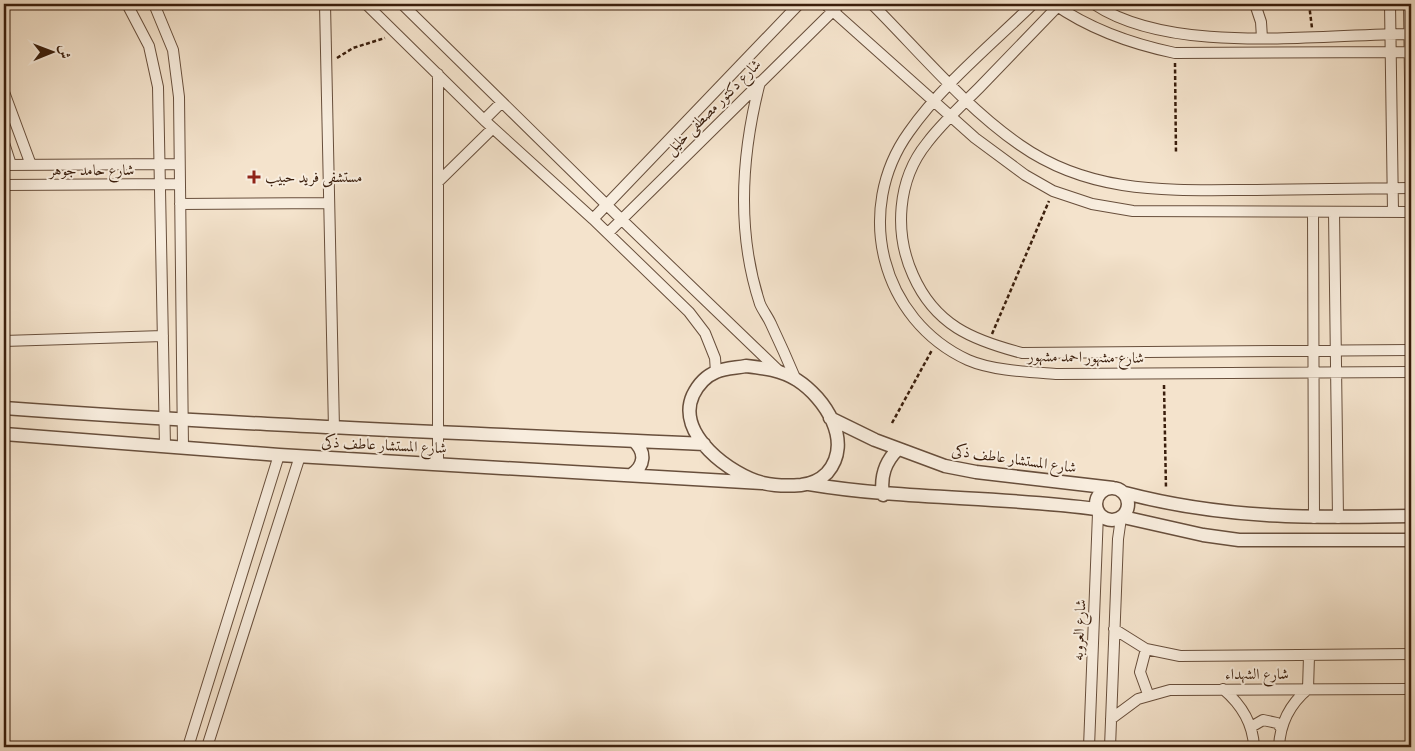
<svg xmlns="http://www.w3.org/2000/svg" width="1415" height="751" font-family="'Sorts Mill Goudy',Amiri,serif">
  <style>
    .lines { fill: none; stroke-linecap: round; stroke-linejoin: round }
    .minor-casing { stroke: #684f3c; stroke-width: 12 }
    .tertiary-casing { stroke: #684f3c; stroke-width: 15 }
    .path { stroke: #3a1e0c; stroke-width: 2.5; stroke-dasharray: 4 2.5; stroke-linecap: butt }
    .minor { stroke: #f8edde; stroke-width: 10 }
    .tertiary { stroke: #f8edde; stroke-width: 12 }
    .poi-dot { fill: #8f2418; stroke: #f8edde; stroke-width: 2 }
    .labels { text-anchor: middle; stroke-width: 4; stroke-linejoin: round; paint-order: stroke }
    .street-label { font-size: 15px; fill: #3a1e0c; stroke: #f8edde }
    .poi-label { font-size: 15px; fill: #3a1e0c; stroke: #f8edde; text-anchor: start }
  </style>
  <rect width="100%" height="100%" fill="#f4e3cc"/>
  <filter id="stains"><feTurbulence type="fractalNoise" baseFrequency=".004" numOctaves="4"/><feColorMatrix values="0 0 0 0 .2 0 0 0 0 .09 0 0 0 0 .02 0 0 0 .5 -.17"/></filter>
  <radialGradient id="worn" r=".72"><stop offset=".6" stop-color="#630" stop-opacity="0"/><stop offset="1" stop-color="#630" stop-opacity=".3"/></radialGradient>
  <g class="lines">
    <defs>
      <path id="minor" d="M127,4L149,46L158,87L165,446
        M154,4L173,50L179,97L183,447
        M325,4L334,429
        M366,4L484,120L593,219L689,312L705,333L715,358L716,372
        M402,4L621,219L779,371
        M825,4L975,138L1025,175L1053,191L1092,204L1133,211L1411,212
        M872,4C920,52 964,106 1020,145C1093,196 1172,190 1256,190C1308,189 1360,189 1411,188
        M1033,4C992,44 942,85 909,132C853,210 881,320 968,360C993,371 1031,372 1058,374L1411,372
        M1054,4C1091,30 1132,44 1175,53L1410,52
        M1060,4C1033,32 1006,60 979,88C961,106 942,123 927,143C897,180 894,233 913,275C935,325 972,340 1022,353L1411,350
        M1094,4C1172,56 1318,34 1410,34
        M1255,4L1261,22L1262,38
        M1390,4L1393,212
        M1409,4L1411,153
        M438,74V464
        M760,82C741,156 736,231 760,304C763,311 768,317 771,324C780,343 788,361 796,380
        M4,92L31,165
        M484,120L502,102
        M4,143L11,165
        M4,165L179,164
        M438,182L493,128
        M4,185L180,184
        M180,204L329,203
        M1313,212L1314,518
        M1334,212L1338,518
        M593,219L799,4
        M608,233L840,4
        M4,341L163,336
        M1114,629L1146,649L1180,656L1411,654
        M1146,649L1140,672L1148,694
        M1223,689C1242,705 1253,723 1254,747
        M1111,719L1138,699L1170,690L1411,689
        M1251,727L1263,720L1277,723L1281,728
        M188,747L279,455
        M207,747L300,456
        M1089,747L1098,513
        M1110,747L1118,539L1121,518
        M1279,747C1280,724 1290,704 1308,689L1309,656"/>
      <path id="tertiary" d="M746,366C764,368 781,370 797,380C825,398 854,442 827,473C820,480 811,484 801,485C788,486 776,486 763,483C731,475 675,434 693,395C698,385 706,376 716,372C725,368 736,368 746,366Z
        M4,408C237,425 470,433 704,444
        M830,418L875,440L945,466L976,472L1113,488
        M4,434L279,455L762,483
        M631,475C645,466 646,452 634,441
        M809,484C904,500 1001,496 1096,509
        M1096 504a16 16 0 1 1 32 0a16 16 0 1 1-32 0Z
        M1125,493C1224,519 1310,518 1411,516
        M883,495C880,476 885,462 898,449
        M1123,517L1203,535L1239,540H1411"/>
    </defs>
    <use href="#minor" class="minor-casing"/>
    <use href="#tertiary" class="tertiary-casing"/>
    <path class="path" d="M1309,4L1312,28
      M337,58L353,48L385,38
      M1175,63L1176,154
      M992,334L1049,201
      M1164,385L1166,489
      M892,423L932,350"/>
    <use href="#minor" class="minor"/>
    <use href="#tertiary" class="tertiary"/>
  </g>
  <path class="poi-dot" d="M251.5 169.5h5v5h5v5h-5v5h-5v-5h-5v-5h5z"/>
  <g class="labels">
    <g class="street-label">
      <text transform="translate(713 107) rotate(-45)" y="5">شارع دكتور مصطفى خليل</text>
      <text x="92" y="175">شارع حامد جوهر</text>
      <text transform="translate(1086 357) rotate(1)" y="5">شارع مشهور احمد مشهور</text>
      <text transform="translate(384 445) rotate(3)" y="5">شارع المستشار عاطف ذكى</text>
      <text transform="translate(1014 459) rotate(8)" y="5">شارع المستشار عاطف ذكى</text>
      <text transform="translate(1079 630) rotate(-87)" y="5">شارع العروبه</text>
      <text x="1257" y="679">شارع الشهداء</text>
    </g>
    <g class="poi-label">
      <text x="265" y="182">مستشفى فريد حبيب</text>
    </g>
  </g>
  <rect width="1415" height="751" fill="none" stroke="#f4e3cc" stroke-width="20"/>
  <rect x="5" y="5" width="1405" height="741" fill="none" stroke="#3a1e0c" stroke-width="2.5"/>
  <rect x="10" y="10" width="1395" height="731" fill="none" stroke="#3a1e0c"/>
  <g transform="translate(52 52) rotate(89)" stroke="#f8edde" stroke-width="4" paint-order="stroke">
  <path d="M0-4L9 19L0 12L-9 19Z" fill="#3a1e0c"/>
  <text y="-8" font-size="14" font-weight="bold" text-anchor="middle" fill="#3a1e0c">ش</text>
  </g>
  <rect width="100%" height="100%" filter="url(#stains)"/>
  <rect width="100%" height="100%" fill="url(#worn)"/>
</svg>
